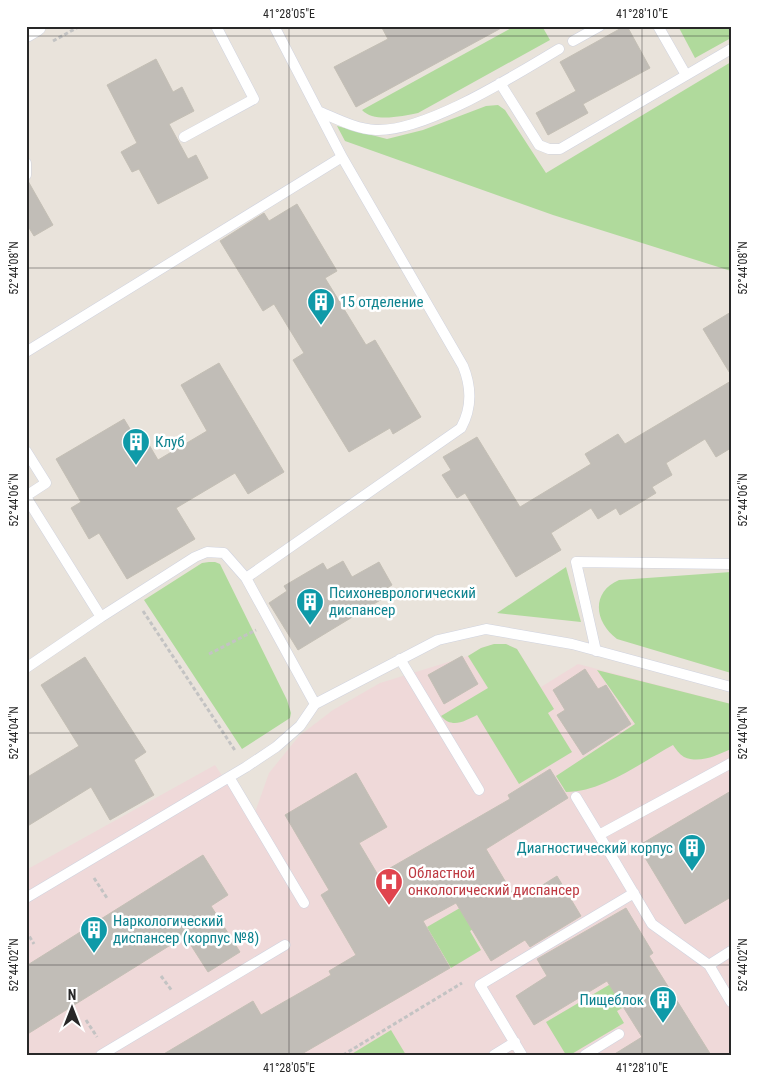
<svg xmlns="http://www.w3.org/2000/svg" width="757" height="1081" font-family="'Roboto Condensed',sans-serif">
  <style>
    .medical { fill: #efd9d9 }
    .green { fill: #b0da9c }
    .building { fill: #c1bdb7; stroke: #c4bfb5 }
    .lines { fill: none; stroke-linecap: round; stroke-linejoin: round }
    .service-casing { stroke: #d0d3df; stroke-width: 11 }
    .minor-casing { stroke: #d0d3df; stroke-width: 21 }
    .path { stroke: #c3c3c3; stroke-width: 3; stroke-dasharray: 4 2.5; stroke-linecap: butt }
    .service { stroke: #fff; stroke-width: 10 }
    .minor { stroke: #fff; stroke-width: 20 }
    .ticks { fill: none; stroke: #282828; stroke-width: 1; stroke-opacity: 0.45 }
    .labels { text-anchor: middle; stroke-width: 5; stroke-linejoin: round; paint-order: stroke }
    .culture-label { font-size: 15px; fill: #0d838f; stroke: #fff; text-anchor: start }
    .health-label { font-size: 15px; fill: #be3a42; stroke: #fff; text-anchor: start }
    .neatline { fill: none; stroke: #282828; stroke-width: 2 }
    .ticks-label { font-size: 12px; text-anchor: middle; fill: #282828 }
  </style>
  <rect width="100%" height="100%" fill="#e9e3db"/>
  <path class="medical" d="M494,644H506L517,649L541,687L578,664L731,704V1055H26V870L215,765L252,821L269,773L299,736L333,710L380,683L468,656L481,648Z"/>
  <path class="green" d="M515,26H542L550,40L418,113C402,116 374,123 362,110Z
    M678,26H731V38L695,58Z
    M731,62V271L553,215L345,141L337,126L387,139L423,130L486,106L498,105L505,110L546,173Z
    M209,562H215L220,564L287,700L291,713L290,718L242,749L144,600L202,563Z
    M566,567L581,622L497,613Z
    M731,572V673L617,639C594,622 591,592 619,580Z
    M494,644H506L517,649L554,709L548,713L572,752L519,784L477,715C465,721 452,729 441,716L488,688L468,656L481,648Z
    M597,670L731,704V749C717,755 700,764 684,757C679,754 676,749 673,745C642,762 603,792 566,792L556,776L635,724Z
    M503,883L515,904L470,931L481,950L451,968L427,927Z
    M631,972L645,995L617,1011L624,1023L570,1055H566L546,1022Z
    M391,1030L406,1055H350Z"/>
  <path class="building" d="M381,26H505L356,107L334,67L388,39Z
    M625,26H627L650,68L583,104L588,113L548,135L536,113L576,91L560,62Z
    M156,59L173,92L182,87L194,111L169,124L188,159L196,155L208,178L158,204L139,169L132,172L121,152L137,143L107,85Z
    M28,181L53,225L34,236L26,223V182Z
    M297,204L337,271L325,278L366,345L375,340L421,417L393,434L390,428L349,452L293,360L304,353L274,304L263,311L220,241L264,213L269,221Z
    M731,312V375L703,329Z
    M219,363L284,472L248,494L235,473L176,508L195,539L127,579L99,533L89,539L71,508L81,502L56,459L124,419L141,447L148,443L158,460L207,431L181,385Z
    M731,381V448L716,457L705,439L666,463L672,475L652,487L656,493L620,515L616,508L598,519L591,508L551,533L561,550L516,577L465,493L457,498L442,475L451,470L443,457L477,437L520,507L591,464L585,454L618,434L625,444Z
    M343,561L352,577L379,562L392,585L379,593L382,599L298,650L269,603L287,591L284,586L323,563L327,570Z
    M462,656L478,684L444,704L428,675Z
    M85,657L146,752L134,760L154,795L110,820L91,787L26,827V778L79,746L41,685Z
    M585,669L598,689L606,685L631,724L583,755L557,715L565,710L553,690Z
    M550,769L568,798L486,849L517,901L557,876L581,916L530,947L525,940L491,961L456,903L423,921L450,968L300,1055H162L253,1001L261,1015L331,975L329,971L356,955L321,895L329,890L285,815L356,773L387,827L359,843L378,875L510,799L508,795Z
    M731,791V897L685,924L638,846Z
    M203,855L228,895L211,906L240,952L208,972L185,936L26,1035V966Z
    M626,908L653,953L649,956L711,1055H613L642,1037L607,981L534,1025L516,996L547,976L537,959Z"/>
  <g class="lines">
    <defs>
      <path id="service" d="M274,26L342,157L463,366C472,388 472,408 461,428L246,578L315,704L438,640L486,629L572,644L731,687
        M658,26L686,75
        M573,41L600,26
        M500,83L539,145L549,149H560L731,49
        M318,111C337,119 356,129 376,130C426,132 515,75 559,49
        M184,137L254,99L216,26
        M26,163V175
        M26,352L342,157
        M26,451L46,483L26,496
        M26,497L101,617
        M596,651L576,562L731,564
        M400,659L479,790
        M26,668L101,617L195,557L207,552L224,553L246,578
        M731,763L599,835L652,924L709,965L731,1002
        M229,777L304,903
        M576,797L599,835
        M26,898L246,767L276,747L300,726L315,704
        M709,965L731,951
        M101,1055L285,945
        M494,1055L515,1042
        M522,1055L480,985L634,893
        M585,1055L619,1034"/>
      <path id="minor" d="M26,32L36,26"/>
    </defs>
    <use href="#service" class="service-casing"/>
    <use href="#minor" class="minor-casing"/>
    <path class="path" d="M53,41L80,26
      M143,611L236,752
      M209,654L256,630
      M94,878L107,898
      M26,931L34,944
      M161,976L172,991
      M86,1020L97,1037
      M343,1055L462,983"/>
    <use href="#service" class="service"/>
    <use href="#minor" class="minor"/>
  </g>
  <path class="ticks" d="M289,26V1055M642,26V1055M26,36H731M26,268H731M26,500H731M26,733H731M26,965H731"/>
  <defs>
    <symbol id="building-pin" viewBox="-11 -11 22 30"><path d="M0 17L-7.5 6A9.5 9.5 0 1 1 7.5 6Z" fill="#0f9aa8" stroke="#fff"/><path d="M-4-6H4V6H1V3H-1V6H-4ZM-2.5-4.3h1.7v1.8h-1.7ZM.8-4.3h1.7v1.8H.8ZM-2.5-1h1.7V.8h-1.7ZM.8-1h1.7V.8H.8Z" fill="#fff"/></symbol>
    <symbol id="hospital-pin" viewBox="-11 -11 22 30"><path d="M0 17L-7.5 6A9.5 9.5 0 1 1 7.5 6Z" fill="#e0444e" stroke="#fff"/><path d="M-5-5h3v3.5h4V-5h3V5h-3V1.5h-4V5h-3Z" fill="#fff"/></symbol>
  </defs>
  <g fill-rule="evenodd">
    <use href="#building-pin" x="305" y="286" width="32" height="43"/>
    <use href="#building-pin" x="120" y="426" width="32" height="43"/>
    <use href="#building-pin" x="294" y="586" width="32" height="43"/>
    <use href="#building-pin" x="676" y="832" width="32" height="43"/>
    <use href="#hospital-pin" x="373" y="866" width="32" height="43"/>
    <use href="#building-pin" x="78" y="914" width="32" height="43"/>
    <use href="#building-pin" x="647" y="984" width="32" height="43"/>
  </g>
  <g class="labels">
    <g class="culture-label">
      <text x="340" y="307">15 отделение</text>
      <text x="155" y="447">Клуб</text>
      <text x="329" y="598">Психоневрологический<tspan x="329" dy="17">диспансер</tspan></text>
      <text x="673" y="853" text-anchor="end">Диагностический корпус</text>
      <text x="113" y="926">Наркологический<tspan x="113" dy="17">диспансер (корпус №8)</tspan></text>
      <text x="644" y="1005" text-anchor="end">Пищеблок</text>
    </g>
    <g class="health-label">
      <text x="408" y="878">Областной<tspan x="408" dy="17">онкологический диспансер</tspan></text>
    </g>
  </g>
  <rect width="757" height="1081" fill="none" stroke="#ffffff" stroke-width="55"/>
  <g transform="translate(72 1008)" stroke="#ffffff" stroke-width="4" paint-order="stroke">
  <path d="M0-4L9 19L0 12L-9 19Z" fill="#282828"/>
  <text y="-8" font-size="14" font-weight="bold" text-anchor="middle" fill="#282828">N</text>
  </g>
  <rect x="28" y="28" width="702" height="1026" class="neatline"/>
  <g class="ticks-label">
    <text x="289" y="18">41°28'05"E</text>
    <text x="642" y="18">41°28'10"E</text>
    <text transform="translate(14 268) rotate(-90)" y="4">52°44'08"N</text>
    <text transform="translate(743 268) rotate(-90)" y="4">52°44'08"N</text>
    <text transform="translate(14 500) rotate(-90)" y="4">52°44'06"N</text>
    <text transform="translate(743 500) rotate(-90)" y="4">52°44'06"N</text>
    <text transform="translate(14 733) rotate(-90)" y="4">52°44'04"N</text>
    <text transform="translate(743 733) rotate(-90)" y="4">52°44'04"N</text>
    <text transform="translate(14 965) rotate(-90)" y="4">52°44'02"N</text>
    <text transform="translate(743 965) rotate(-90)" y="4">52°44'02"N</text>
    <text x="289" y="1072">41°28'05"E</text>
    <text x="642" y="1072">41°28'10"E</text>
  </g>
</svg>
